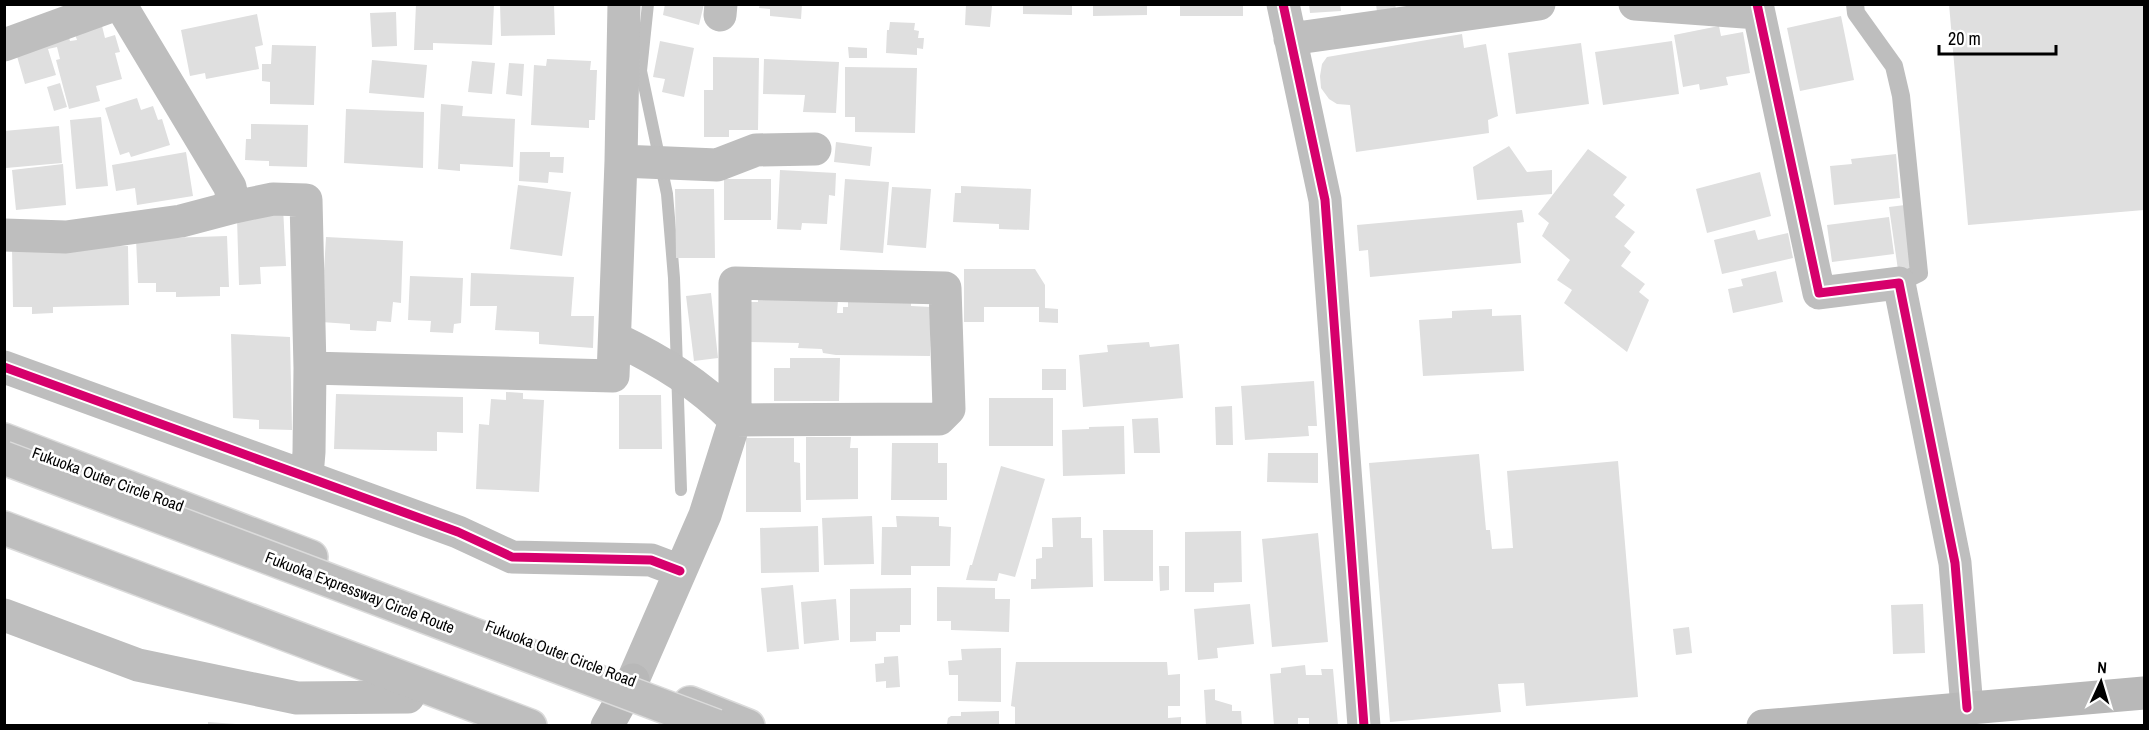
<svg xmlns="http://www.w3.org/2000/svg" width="2149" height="730" font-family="'Archivo Narrow',sans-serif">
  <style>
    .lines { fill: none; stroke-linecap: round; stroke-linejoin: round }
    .stream { stroke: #bfbfbf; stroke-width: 12 }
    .building { fill: #dfdfdf }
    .highway-casing { stroke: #dbdbdb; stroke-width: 36 }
    .lane { stroke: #bebebe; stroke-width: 18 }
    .street { stroke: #bebebe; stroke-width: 33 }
    .secondary { stroke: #b8b8b8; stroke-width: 33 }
    .highway { stroke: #bebebe; stroke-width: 33 }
    .highway-bridge-casing { stroke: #dbdbdb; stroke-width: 36; stroke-linecap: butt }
    .highway-bridge { stroke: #bebebe; stroke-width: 33 }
    .cycleway-casing { stroke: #fff; stroke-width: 13 }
    .cycleway { stroke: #d6006c; stroke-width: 9 }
    .labels { text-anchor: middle; stroke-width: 5; stroke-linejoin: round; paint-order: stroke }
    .street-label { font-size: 16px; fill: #000; stroke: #fff }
  </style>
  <rect width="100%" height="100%" fill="#fff"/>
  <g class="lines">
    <path class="stream" d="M648,4L641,71L667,194L674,278L681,490"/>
  </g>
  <path class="building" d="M416,4H494L492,45L433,43V50H414Z
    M500,4H554L555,35L501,36Z
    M665,4H704L699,25L663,15Z
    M760,4H802L801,19L770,16V9L759,8Z
    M966,4L992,6L990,27L965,25Z
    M1023,4H1072V15L1023,14Z
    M1093,4H1147V15L1093,16Z
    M1180,4H1243V16H1180Z
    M1309,4H1340L1341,11L1310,13Z
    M1376,4H1395L1396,9L1377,12Z
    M1949,4H2144V210L1968,225Z
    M396,12L397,46L372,47L370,13Z
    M257,14L263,45L255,47L259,69L206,79L205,73L190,76L181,30Z
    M1841,16L1854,80L1800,91L1787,28Z
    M890,22L915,23L914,30L919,31L918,38H924L923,49L917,48V55L886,53L887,30H889Z
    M102,26L105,38L115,35L120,52L115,53L122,79L96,86L100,101L69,109L56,60L60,59L57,47L48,49L56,75L25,84L14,46L68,34L70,41L77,40L75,34Z
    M1719,26L1721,36L1743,32L1750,73L1726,77L1728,85L1700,90L1699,84L1683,87L1674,35Z
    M1462,34L1464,48L1486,44L1498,116L1488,120L1489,133L1356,152L1350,105L1337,104L1329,99L1321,88L1320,76L1322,64L1327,57Z
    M660,41L694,48L684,97L662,92L665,79L653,77Z
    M1672,41L1679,94L1603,105L1595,52Z
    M1581,43L1589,104L1516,114L1508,53Z
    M272,45L316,46L314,105L270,104V82L262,81V64H271Z
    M848,47L867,48V58H849Z
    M713,57L759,58L758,130H729V137H704V90H713Z
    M547,59L591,61L590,70H597L595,120H589V128L531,125L534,65L546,66Z
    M764,59L839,62L836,113L803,112L805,95L763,94Z
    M372,60L427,65L424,98L369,93Z
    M472,61L495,63L492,94L468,92Z
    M509,63L524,64L522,96L506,94Z
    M845,67L917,68L915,133L855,132V117H845Z
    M60,83L67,107L54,111L47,87Z
    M137,98L141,110L153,106L158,120L162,119L170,145L131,157L129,152L120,155L105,108Z
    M441,104L463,106L462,116L515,119L513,167L460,164V171L438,169Z
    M346,109L424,112L423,168L344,163Z
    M101,117L108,186L76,189L70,120Z
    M251,124L308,125L307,167L269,166V161L245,160L246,139H251Z
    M59,126L62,163L6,168L4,131Z
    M836,142L872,147L870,166L834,162Z
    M1509,146L1527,172L1552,170V194L1477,200L1473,167Z
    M1588,149L1627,177L1613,195L1625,205L1615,217L1635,232L1624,246L1631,252L1621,266L1645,284L1639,292L1649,300L1627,352L1564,303L1572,290L1557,280L1570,260L1542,236L1549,223L1538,214Z
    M186,152L193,196L137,205L135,188L116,191L112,165Z
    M520,152H550V157H564L563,173L549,172L548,183L519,181Z
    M1896,154L1900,198L1834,205L1830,166L1852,164L1851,159Z
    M63,164L66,205L16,210L12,170Z
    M780,170L836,173L835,196L829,195L827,224L802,223L801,230L777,229Z
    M1760,172L1771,216L1707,233L1696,189Z
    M724,179H771V220H724Z
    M845,179L889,182L883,253L840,250Z
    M518,185L571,192L562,256L510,249Z
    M961,186L1031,189L1029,230L999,229V224L953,222L955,193H961Z
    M892,187L931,189L926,248L887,245Z
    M675,189H714L715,258H676Z
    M1905,205L1913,269L1898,270L1889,207Z
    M283,207L286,266L260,267L261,284L239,285L237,218Z
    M1522,210L1524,222L1517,223L1521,263L1370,277L1368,250L1359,251L1357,225Z
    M1889,217L1894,254L1832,262L1827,225Z
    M1755,230L1758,240L1788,233L1793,258L1722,274L1714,240Z
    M227,236L229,287H220V296L176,297V292H156V283H138L136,239Z
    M326,237L403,241L401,303L393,302L391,322L377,321L376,331H368L350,330V324L321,322Z
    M128,246L129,305L53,307V313L32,314V307H13L12,248Z
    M964,269H1035L1045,285V308L1058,309V323L1039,322V307H984V322H964Z
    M1776,271L1783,302L1733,313L1728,289L1743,286L1741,279Z
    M471,273L574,277L571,316H594L593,348L539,344V332L495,330L497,306H470Z
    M410,276L463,278L461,323L454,324L453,333L430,332L431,321L408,320Z
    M711,293L718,358L694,361L686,296Z
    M758,298L838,300L837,313H843V307H848V300L911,302V306L931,307L930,356L836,355L823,353L822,349L798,348L799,343L748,342L750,302H758Z
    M1492,309V316L1521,315L1524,371L1423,376L1419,320L1452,318V311Z
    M231,334L290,337L292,430L259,429V420L233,418Z
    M1149,342L1150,347L1179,344L1183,398L1083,407L1079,355L1108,352L1107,345Z
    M790,358H840L839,401H774V368H790Z
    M1042,369H1066V390H1042Z
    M1314,381L1317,426H1308L1309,436L1245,440L1241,386Z
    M506,392L523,393V399L544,400L539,492L476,489L479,424L489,425L491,399L506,400Z
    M336,394L463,397V433L437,432V451L334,449Z
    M619,395H661L662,449H619Z
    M989,398H1053V446H989Z
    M1232,406L1233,445H1216L1215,407Z
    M1158,418L1160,453H1134L1132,419Z
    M1124,426L1125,474L1063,476L1062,430L1089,429V427Z
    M806,437H851L850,448H858V499L806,500Z
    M746,438H794V462L800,463L801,512H746Z
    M892,443H938V463H947V500H891Z
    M1268,453H1318V483L1267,482Z
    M1479,454L1486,530H1490L1492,549L1513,548L1507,471L1618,461L1638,697L1526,706L1524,683L1498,684L1501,712L1390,722L1369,463Z
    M1001,466L1045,479L1015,577L999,573L997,581L966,580L970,565H972Z
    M872,516L874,564L824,565L822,518Z
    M896,516L939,517V526L951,527L950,566H911V575H881L882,527H897Z
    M1081,517V538H1092L1093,587L1031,589V579H1036V559L1042,558V547H1053L1052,518Z
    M818,526L819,572L761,573L760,528Z
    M1103,530H1153V581H1104Z
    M1241,531L1242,582L1214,583V592H1185V532Z
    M1318,533L1328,642L1272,647L1262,539Z
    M1159,566H1169V590L1160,591Z
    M793,585L799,649L767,652L761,588Z
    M937,587L995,588V599H1010L1009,632L951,630V621H937Z
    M911,588V625H900V632H876V641L850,642V589Z
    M836,599L839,640L804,644L801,602Z
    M1250,604L1254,644L1217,648L1218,658L1198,660L1194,609Z
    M1923,604L1925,653L1893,654L1891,605Z
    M1689,627L1692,653L1676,655L1673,629Z
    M1001,648V702L958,701V675H949L948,661L962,660L961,649Z
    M898,656L900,687L886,688V681L876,682L875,664L884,663V657Z
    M1016,662H1167L1168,675L1180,674V706H1168V718L1181,717V726H1015V707L1011,706Z
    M1305,665L1306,675H1322L1321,669H1333L1338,725L1309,726V718H1298V726H1274L1270,674L1281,673V668Z
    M1215,689V700L1232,705V711H1241L1242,726H1206L1204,690Z
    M999,711V726L947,724L948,718L951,716H961V712Z
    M208,722L236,724L235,726H208Z"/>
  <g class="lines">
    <defs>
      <path id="highway" d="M4,440L311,557
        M4,528L530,726
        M690,703L748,726"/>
    </defs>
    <use href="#highway" class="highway-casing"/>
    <path class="lane" d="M1855,4L1856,13L1894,66L1901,96L1919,273L1899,283"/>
    <path class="street" d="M120,4L230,187L234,207
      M1283,4L1325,200L1364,726
      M1635,4L1758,13
      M1757,4L1819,293L1899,283L1955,563L1967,708
      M720,15L721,4
      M1290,39L1539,4
      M4,45L117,4
      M621,161L717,165L756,150L815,149
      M4,235L66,237L181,221L234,207L273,199L306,200L310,368L309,452L307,476
      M735,283L945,288L949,409L939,419L735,420Z
      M616,339C662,361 699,384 735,420L705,515L633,680
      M4,367L458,532L512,557L651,560L680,571
      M310,368L613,376L621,161L624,4
      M4,615L138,665L297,698L408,697"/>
    <path class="secondary" d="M607,726L633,680
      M1763,726L2144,693"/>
    <use href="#highway" class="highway"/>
    <defs>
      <path id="highway-bridge" d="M4,458L716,726"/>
    </defs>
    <use href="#highway-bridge" class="highway-bridge-casing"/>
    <use href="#highway-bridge" class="highway-bridge"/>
    <defs>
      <path id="cycleway" d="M1283,4L1325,200L1364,726
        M1757,4L1819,293L1899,283L1955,563L1967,708
        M4,367L458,532L512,557L651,560L680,571"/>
    </defs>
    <use href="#cycleway" class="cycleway-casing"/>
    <use href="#cycleway" class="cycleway"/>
  </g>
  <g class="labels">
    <g class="street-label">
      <text transform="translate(108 479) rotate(20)" y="6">Fukuoka Outer Circle Road</text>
      <text transform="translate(360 592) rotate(21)" y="6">Fukuoka Expressway Circle Route</text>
      <text transform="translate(561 653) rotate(21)" y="6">Fukuoka Outer Circle Road</text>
    </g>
  </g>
  <rect width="2149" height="730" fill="none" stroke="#000000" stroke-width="12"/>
  <g transform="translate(2101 682) rotate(4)" stroke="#ffffff" stroke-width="4.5" paint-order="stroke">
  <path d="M0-4.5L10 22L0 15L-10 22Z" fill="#000000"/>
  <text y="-9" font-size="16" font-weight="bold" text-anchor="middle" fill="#000000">N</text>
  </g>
  <path d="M1939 45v9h117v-9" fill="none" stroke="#000000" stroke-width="3"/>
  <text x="1948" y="45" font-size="18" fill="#000000" stroke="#ffffff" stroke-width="4.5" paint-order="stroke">20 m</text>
</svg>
